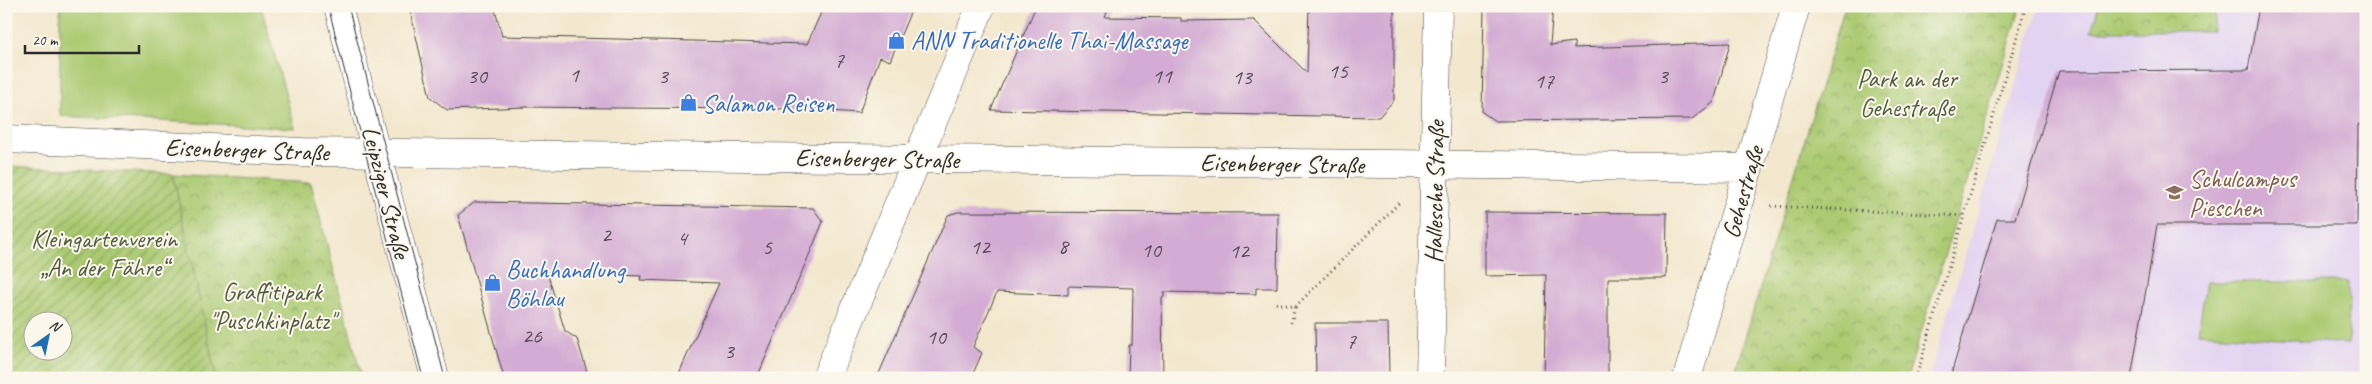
<svg xmlns="http://www.w3.org/2000/svg" width="2372" height="384" font-family="Caveat,sans-serif">
  <style>
    .built { fill: #e3d3f2 }
    .grass { fill: #abca72; stroke: #6b7a4e }
    .park { fill: url(#park-crowns); stroke: #6b7a4e }
    .garden { fill: url(#garden-furrows); stroke: #6b7a4e; fill-rule: evenodd }
    .building { fill: #d3abd4 }
    .lines { fill: none; stroke-linecap: round; stroke-linejoin: round }
    .street-casing { stroke: #494743; stroke-width: 29 }
    .secondary-casing { stroke: #494743; stroke-width: 29 }
    .path { stroke: #494743; stroke-width: 3; stroke-dasharray: 1 4; stroke-linecap: butt }
    .street { stroke: #fff; stroke-width: 28 }
    .secondary { stroke: #fff; stroke-width: 28 }
    .tram { stroke: #2b2b2b; stroke-width: 1 }
    .labels { text-anchor: middle; stroke-width: 4; stroke-linejoin: round; paint-order: stroke }
    .number-label { font-size: 22px; fill: #554b55 }
    .shop-label { font-size: 25px; fill: #366cbe; stroke: #fbf7ec; text-anchor: start }
    .park-label { font-size: 25px; fill: #515b40; stroke: #fbf7ec }
    .street-label { font-size: 25px; fill: #2b2b2b; stroke: #fbf7ec }
    .education-label { font-size: 25px; fill: #785e54; stroke: #fbf7ec; text-anchor: start }
  </style>
  <defs>
    <pattern id="park-crowns" width="20" height="18" patternUnits="userSpaceOnUse" patternTransform="scale(1.25)"><rect width="20" height="18" fill="#abca72"/><path d="M2 6a3 3 0 1 1 6 0M12 15a3 3 0 1 1 6 0" fill="none" stroke="#8ba45e"/></pattern>
    <pattern id="garden-furrows" width="10" height="10" patternUnits="userSpaceOnUse" patternTransform="scale(1.25)"><rect width="10" height="10" fill="#abca72"/><path d="M-1 1l2-2M0 10L10 0M9 11l2-2" fill="none" stroke="#8ba45e"/></pattern>
  </defs>
  <rect width="100%" height="100%" fill="#fbf7ec"/>
  <filter id="ink" filterUnits="userSpaceOnUse"><feTurbulence type="fractalNoise" baseFrequency=".02" numOctaves="2"/><feDisplacementMap in="SourceGraphic" scale="10" xChannelSelector="R" yChannelSelector="G"/><feConvolveMatrix kernelMatrix="1 2 1 2 8 2 1 2 1" color-interpolation-filters="sRGB"/></filter>
  <filter id="wash" filterUnits="userSpaceOnUse"><feTurbulence type="fractalNoise" baseFrequency=".0096" numOctaves="4" result="noise"/><feDisplacementMap in="SourceGraphic" scale="20" xChannelSelector="R" yChannelSelector="G"/><feGaussianBlur stdDeviation="1.12" result="paint"/><feColorMatrix in="noise" values="0 0 0 0 0 0 0 0 0 0 0 0 0 0 0 0 0 1.4 0 .05"/><feComposite in="paint" operator="in"/></filter>
  <g filter="url(#wash)">
    <rect width="100%" height="100%" fill="#f3e7ce"/>
    <path class="built" d="M2039,6H2366V378H1929Z"/>
    <path class="grass" d="M60,6H261L295,128L60,116Z
      M2206,282H2349L2348,344L2198,333Z"/>
    <path class="park" d="M1845,6H2021L1907,378H1733Z
      M2099,6H2217L2213,31H2091Z
      M173,174L311,183L362,378H216Z"/>
    <path class="garden" d="M6,166L173,174L216,378H6ZM32,322H62V352H32Z"/>
    <g id="blocks">
      <path class="building" d="M409,6H494L502,36L807,44L824,6H913L890,61L880,57L859,113L799,109L616,108L527,107L447,110L430,97Z
        M1036,6H1109L1105,17L1181,18V21L1254,20L1307,73L1309,6H1394V100L1379,117L991,110Z
        M1484,6H1553L1550,45L1574,42V48L1730,43L1714,102L1692,119L1495,121L1482,112Z
        M2259,6H2366V125H2358L2357,225H2157L2131,378H1950L1997,219H2015L2059,71L2248,70Z
        M475,202L813,208L823,222L757,378H677L719,283L640,280L641,276L547,272L565,331L577,339L589,378H504L458,215Z
        M958,212L1278,213L1277,288H1256V294L1164,292V297H1162L1163,378H1128L1129,345H1132L1133,288L1068,286V295L997,292L973,347L982,353L971,378H877L948,215Z
        M1485,212L1667,213L1666,278H1608V378H1544L1546,275L1485,276Z
        M1315,323H1388L1389,378H1316Z"/>
    </g>
  </g>
  <g filter="url(#ink)">
    <use href="#blocks" fill-opacity="0" stroke="#494743" stroke-width="1"/>
    <g class="lines">
      <defs>
        <path id="street" d="M6,139L302,152L1749,168
          M826,378L981,6
          M1430,378L1438,6
          M1687,378L1796,6"/>
        <path id="secondary" d="M338,6L435,378"/>
      </defs>
      <use href="#street" class="street-casing"/>
      <use href="#secondary" class="secondary-casing"/>
      <path class="path" d="M1771,206L1964,216
        M1276,303L1295,307L1399,203
        M1291,323L1295,307
        M1916,378L2026,6"/>
      <use href="#street" class="street"/>
      <use href="#secondary" class="secondary"/>
      <path class="tram" d="M328,6L423,378
        M348,6L445,378"/>
    </g>
  </g>
  <defs>
    <symbol id="shop-bare" viewBox="-9 -9 18 18"><path d="M-5-2.5h2.3a2.7 3.5 0 0 1 5.4 0H5L5.5 6h-11ZM-1.5-2.5h3a1.5 2.3 0 0 0-3 0Z" fill="#3f7fe0" stroke="#fbf7ec" stroke-width="2.5" paint-order="stroke"/></symbol>
    <symbol id="school-bare" viewBox="-9 -9 18 18"><path d="M0-5L7-2L0 1L-7-2ZM-4 1L0 2.5L4 1V4Q0 6-4 4Z" fill="#8d6e63" stroke="#fbf7ec" stroke-width="2.5" paint-order="stroke"/></symbol>
  </defs>
  <g fill-rule="evenodd">
    <use href="#shop-bare" x="884" y="28" width="25" height="25"/>
    <use href="#shop-bare" x="676" y="90" width="25" height="25"/>
    <use href="#school-bare" x="2162" y="180" width="25" height="25"/>
    <use href="#shop-bare" x="480" y="270" width="25" height="25"/>
  </g>
  <g class="labels">
    <g class="number-label">
      <text x="839" y="67">7</text>
      <text x="1338" y="78">15</text>
      <text x="574" y="82">1</text>
      <text x="477" y="83">30</text>
      <text x="663" y="83">3</text>
      <text x="1162" y="83">11</text>
      <text x="1663" y="83">3</text>
      <text x="1242" y="84">13</text>
      <text x="1544" y="88">17</text>
      <text x="606" y="242">2</text>
      <text x="682" y="245">4</text>
      <text x="1063" y="253">8</text>
      <text x="767" y="254">5</text>
      <text x="980" y="254">12</text>
      <text x="1151" y="257">10</text>
      <text x="1239" y="258">12</text>
      <text x="532" y="343">26</text>
      <text x="936" y="344">10</text>
      <text x="1351" y="348">7</text>
      <text x="729" y="358">3</text>
    </g>
    <g class="shop-label">
      <text x="911" y="49">ANN Traditionelle Thai-Massage</text>
      <text x="702" y="112">Salamon Reisen</text>
      <text x="506" y="278">Buchhandlung<tspan x="506" dy="29">Böhlau</tspan></text>
    </g>
    <g class="park-label">
      <text x="1907" y="87">Park an der<tspan x="1907" dy="29">Gehestraße</tspan></text>
      <text x="104" y="247">Kleingartenverein<tspan x="104" dy="29">„An der Fähre“</tspan></text>
      <text x="272" y="300">Graffitipark<tspan x="272" dy="29">"Puschkinplatz"</tspan></text>
    </g>
    <g class="street-label">
      <text transform="translate(247 149) rotate(2)" y="9">Eisenberger Straße</text>
      <text transform="translate(877 158) rotate(1)" y="9">Eisenberger Straße</text>
      <text transform="translate(1282 163) rotate(1)" y="9">Eisenberger Straße</text>
      <text transform="translate(387 192) rotate(76)" y="9">Leipziger Straße</text>
      <text transform="translate(1434 192) rotate(-89)" y="9">Hallesche Straße</text>
      <text transform="translate(1742 192) rotate(-74)" y="9">Gehestraße</text>
    </g>
    <g class="education-label">
      <text x="2189" y="187">Schulcampus<tspan x="2189" dy="29">Pieschen</tspan></text>
    </g>
  </g>
  <rect width="2372" height="384" fill="none" stroke="#fbf7ec" stroke-width="25"/>
  <g transform="translate(48 336) rotate(33)"><circle r="24" fill="#fbf7ec" stroke="#a8a59f"/>
  <path d="M0-4L9 19L0 12L-9 19Z" fill="#1f6fb2"/>
  <text y="-8" font-size="14" font-weight="bold" text-anchor="middle" fill="#2b2b2b">N</text>
  </g>
  <path d="M25 45v8h114v-8" fill="none" stroke="#2b2b2b" stroke-width="2.5"/>
  <text x="32" y="45" font-size="15" fill="#2b2b2b" stroke="#fbf7ec" stroke-width="4" paint-order="stroke">20 m</text>
</svg>
